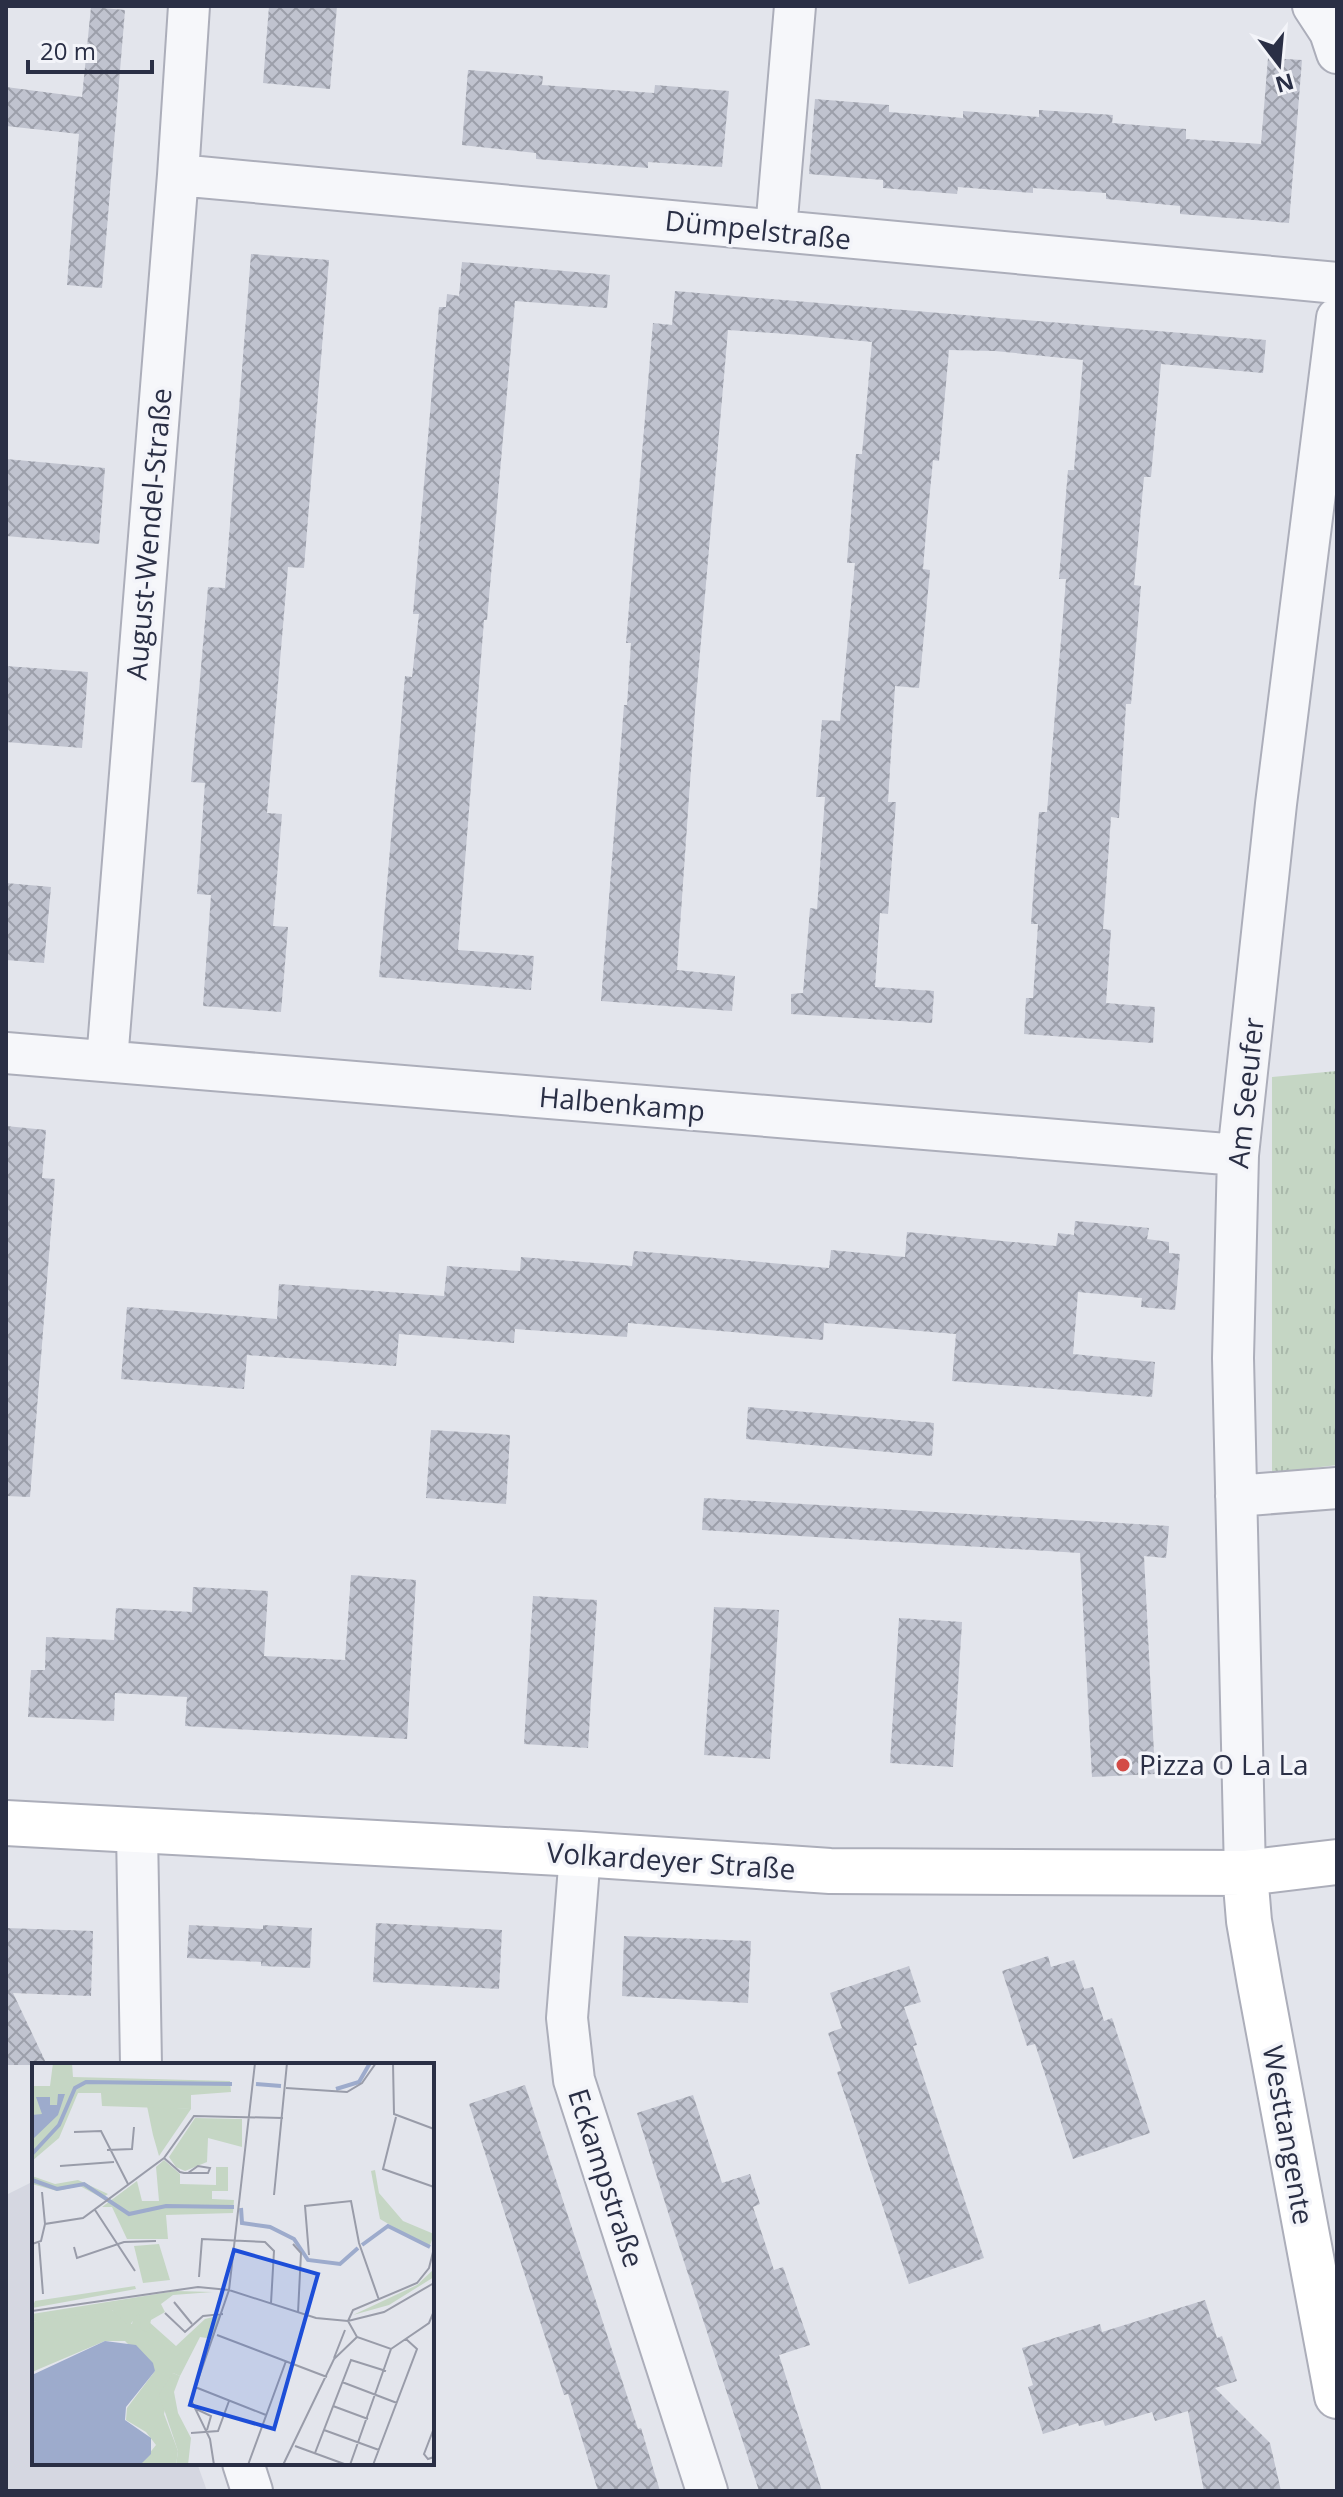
<svg xmlns="http://www.w3.org/2000/svg" width="1343" height="2497" font-family="'Open Sans',sans-serif">
  <style>
    .built { fill: #d5d7e1 }
    .grass { fill: url(#grass-tufts) }
    .building { fill: url(#building-cross-hatch) }
    .lines { fill: none; stroke-linecap: round; stroke-linejoin: round }
    .street-casing { stroke: #acaeba; stroke-width: 44 }
    .secondary-casing { stroke: #acaeba; stroke-width: 48 }
    .street { stroke: #f6f7fa; stroke-width: 40 }
    .secondary { stroke: #fff; stroke-width: 44 }
    .poi-dot { fill: #d34b46; stroke: #f3f4f9; stroke-width: 3 }
    .labels { text-anchor: middle; stroke-width: 7; stroke-linejoin: round; paint-order: stroke }
    .street-label { font-size: 28px; fill: #2a2f45; stroke: #f3f4f9 }
    .poi-label { font-size: 28px; fill: #2a2f45; stroke: #f3f4f9; text-anchor: start }
    .inset-river { fill: none; stroke: #9dabcc; stroke-width: 4 }
    .inset-road { fill: none; stroke: #999ca9; stroke-width: 2 }
    .view { fill: #1d4ed8; fill-opacity: 0.15; stroke: #1d4ed8; stroke-width: 4 }
    .inset-edge { fill: none; stroke: #2a2f45; stroke-width: 4 }
  </style>
  <defs>
    <pattern id="grass-tufts" width="24" height="20" patternUnits="userSpaceOnUse" patternTransform="scale(2)"><rect width="24" height="20" fill="#c5d6c4"/><path d="M3 7l-1-3M5 7V3M7 7l1-3M15 17l-1-3M17 17v-4M19 17l1-3" fill="none" stroke="#a9b8aa"/></pattern>
    <pattern id="building-cross-hatch" width="8" height="8" patternUnits="userSpaceOnUse" patternTransform="scale(2)"><rect width="8" height="8" fill="#c0c3cf"/><path d="M0 0l8 8M0 8l8-8" fill="none" stroke="#9c9faa"/></pattern>
  </defs>
  <rect width="100%" height="100%" fill="#e3e5ec"/>
  <path class="built" d="M34,2181V2463H197L207,2491H6V2195Z"/>
  <path class="grass" d="M1337,1071V1465L1272,1473V1077Z"/>
  <path class="building" d="M269,6H337L330,89L263,83Z
    M91,7L125,10L102,288L67,285L79,134L6,126V87L82,97Z
    M1268,58L1302,60L1289,223L1180,214V206L1106,199V193L1033,188V193L958,187L957,194L883,188V180L809,174L815,99L889,105V112L963,118V111L1039,117V110L1113,115L1112,123L1186,129V139L1261,144Z
    M468,70L543,76L542,85L654,93L655,85L729,91L722,167L648,162V168L536,159V153L462,145Z
    M251,254L329,260L304,568L288,567L267,813L282,814L273,926L288,927L281,1012L203,1006L211,895L197,894L205,783L191,782L208,587L225,588Z
    M462,262L610,275L607,308L515,301L487,620H484L458,950L534,956L531,990L379,977L405,676L412,677L419,614H413L439,307H446L447,294L459,296Z
    M675,291L1266,340L1263,373L1161,364L1151,477H1144L1134,585L1141,586L1131,704H1126L1119,818L1111,817L1103,929L1111,930L1106,1003L1155,1007L1153,1043L1024,1034L1026,998H1033L1038,924H1031L1039,812H1047L1066,579H1059L1068,470H1074L1083,360L995,351L949,350L939,461L933,460L926,532L923,569L930,570L919,688L895,686L888,802H896L888,914L880,913L875,987L934,991L932,1023L791,1014V994L803,993L810,908L817,909L825,797H816L822,720L840,721L855,563H847L850,526L856,454H862L872,342L802,335L728,330L695,710L677,970L735,976L732,1011L601,1001L624,705H627L631,643H626L653,323L672,325Z
    M6,459L105,468L99,544L6,536Z
    M6,666L88,672L82,748L6,742Z
    M6,883L51,887L44,963L6,960Z
    M6,1126L46,1130L42,1178L55,1179L30,1497L6,1496Z
    M1075,1221L1149,1228L1147,1239L1169,1242V1253L1180,1254L1175,1310L1141,1307L1142,1298L1078,1292L1073,1354L1155,1362L1152,1397L952,1381L956,1334L824,1323L823,1340L628,1323L627,1337L515,1329L514,1343L399,1334L396,1366L247,1355L244,1389L121,1379L127,1307L277,1319L279,1284L444,1296L447,1266L520,1271L521,1257L632,1266L634,1251L829,1268L831,1250L905,1257L907,1232L1056,1246L1058,1233L1074,1235Z
    M748,1407L934,1423L932,1456L746,1439Z
    M431,1430L510,1435L506,1504L426,1498Z
    M704,1498L1169,1526L1166,1558L1144,1556L1155,1774L1092,1777L1080,1553L702,1530Z
    M351,1575L416,1580L407,1739L185,1726L187,1697L115,1693L114,1721L28,1717L31,1670H45L46,1637L114,1640L116,1608L192,1612L193,1587L268,1591L264,1656L345,1660Z
    M533,1596L597,1600L588,1748L524,1744Z
    M714,1607L779,1610L770,1759L704,1755Z
    M899,1618L962,1622L953,1767L890,1763Z
    M376,1923L502,1930L499,1989L373,1982Z
    M189,1925L263,1929V1925L312,1928L310,1968L261,1966V1962L187,1958Z
    M6,1928L93,1931L91,1996L13,1993L47,2065H6Z
    M624,1936L751,1941L748,2003L622,1996Z
    M1048,1956L1051,1967L1074,1960L1084,1989L1093,1987L1104,2021L1112,2018L1150,2133L1073,2159L1035,2044L1027,2046L1002,1971Z
    M909,1966L921,2002L904,2007L917,2045L913,2046L984,2258L909,2284L837,2072L841,2071L828,2033L842,2028L830,1993Z
    M525,2085L638,2429L641,2428L660,2491H598L568,2394L564,2395L469,2104Z
    M693,2095L722,2183L750,2174L760,2204L753,2207L774,2270L783,2267L810,2345L779,2355L822,2491H759L672,2225L637,2113Z
    M1205,2300L1217,2338L1222,2336L1237,2381L1215,2388L1270,2443L1281,2491H1204L1188,2411L1155,2421L1152,2412L1105,2426L1103,2420L1079,2426L1078,2423L1043,2434L1028,2387L1033,2385L1022,2348L1100,2324L1102,2332Z"/>
  <g class="lines">
    <defs>
      <path id="street" d="M1313,6L1330,32L1337,53
        M178,175L1337,283
        M776,230L795,6
        M6,1053L1238,1155
        M107,1061L178,175L189,6
        M1236,1496L1337,1488
        M137,1831L141,2065
        M580,1854L567,2018L574,2080L707,2491
        M1245,1873L1233,1358L1238,1155L1276,804L1337,318
        M243,2463L252,2491"/>
      <path id="secondary" d="M6,1823L580,1854L830,1871L1245,1873L1337,1862
        M1245,1873L1249,1921L1260,1984L1337,2396"/>
    </defs>
    <use href="#street" class="street-casing"/>
    <use href="#secondary" class="secondary-casing"/>
    <use href="#street" class="street"/>
    <use href="#secondary" class="secondary"/>
  </g>
  <circle class="poi-dot" cx="1123" cy="1765" r="8"/>
  <g class="labels">
    <g class="street-label">
      <text transform="translate(758 230) rotate(6)" y="10">Dümpelstraße</text>
      <text transform="translate(149 534) rotate(-85)" y="10">August-Wendel-Straße</text>
      <text transform="translate(1246 1093) rotate(-84)" y="10">Am Seeufer</text>
      <text transform="translate(622 1104) rotate(5)" y="10">Halbenkamp</text>
      <text transform="translate(671 1861) rotate(4)" y="10">Volkardeyer Straße</text>
      <text transform="translate(1288 2135) rotate(80)" y="10">Westtangente</text>
      <text transform="translate(606 2178) rotate(72)" y="10">Eckampstraße</text>
    </g>
    <g class="poi-label">
      <text x="1139" y="1775">Pizza O La La</text>
    </g>
  </g>
  <g transform="translate(32 2063)">
    <rect width="402" height="402" fill="#e3e5ec"/>
    <path d="M115,43L159,46L127,93L121,72ZM163,55L210,56V84L176,75L175,99L153,108L144,104L137,94ZM132,97L148,111V121L184,122V104H196V128H180V136L202,137L201,150L134,152L136,176H95L80,144H70L105,118L110,138H127L124,104ZM0,113L23,121L46,117L76,131L70,135L48,123L25,128L0,121ZM127,181L138,217L111,220L102,183ZM59,246L80,247L100,261L102,250H107L144,283L173,256L189,252L181,276L168,274L148,313L141,310L132,351L146,388L144,402H108L124,382L114,369L94,357L95,345L123,308L93,278H73L0,309V259Z" fill="#c5d6c4"/>
    <path d="M402,206V214L357,242L321,252L385,222ZM103,223L104,226L0,245L3,238ZM144,228L181,229L141,232L129,241L133,249L119,257L116,270L109,266L107,250L97,263L80,247L0,259V251ZM141,310L148,313L142,329L146,350L159,375L156,402H144L146,388L127,331Z" fill="#c5d6c4"/>
    <path d="M21,0H40L41,14L198,18L199,29L159,32V46L70,43L69,30H46L27,75L0,98V23H18ZM343,107L347,130L371,158L402,171L397,185L348,156L339,108Z" fill="#c5d6c4"/>
    <path d="M26,31H33L26,52L1,76L0,52L10,51L4,34H18V42H25ZM73,278L104,282L121,300L123,308L94,344L93,357L119,375V391L108,402H0V312Z" fill="#9dabcc"/>
    <path class="inset-river" d="M224,21L249,23M304,26L327,19L338,0M0,91L27,62L43,25L54,19L200,21M0,117L25,126L52,121L97,151L134,143L202,144M209,145L210,160L238,164L262,176L276,197L308,201L326,185M330,182L356,163L398,184"/>
    <path class="inset-road" d="M361,0L362,51L402,66M254,25L315,29L330,20L344,0M364,54L351,106L402,124M42,69L69,68L96,121M75,87L100,86L102,64M132,95L148,109L152,110H176L178,105L166,103L156,110M28,103L82,99M10,129L13,161M242,132L255,0M63,147L103,208M7,180L11,231M0,181L9,178L13,161L51,155L132,95L162,53L251,55M261,181L269,190L266,250M42,184L45,195L92,179L124,178M402,185L397,205L385,220L321,247L316,258L325,274L359,286L397,260L402,248M277,192L273,143L319,138L327,180L347,237M167,214L170,176L233,179L242,188L239,240M142,239L160,261M0,248L166,224L197,227L284,255L316,258L352,249L402,220M133,250L153,269L171,253L191,251M185,272L295,314M302,295L313,267M310,319L365,340M163,324L234,352M301,343L336,356M162,345L179,353L175,367M402,365L392,391L396,396L402,394M292,367L347,387M159,370L186,368L197,338M263,383L315,402M283,390L319,297L354,308M182,402L178,376L159,337L197,227L223,0M216,402L254,298M251,402L302,296L325,274M318,402L359,286M341,402L385,286L374,276"/>
    <path class="view" d="M202,187L286,211L242,366L158,342Z"/>
    <rect width="402" height="402" class="inset-edge"/>
  </g>
  <rect width="1343" height="2497" fill="none" stroke="#2a2f45" stroke-width="16"/>
  <g transform="translate(1279 64) rotate(164)" stroke="#f3f4f9" stroke-width="6" paint-order="stroke">
  <path d="M0-6L14 30L0 20L-14 30Z" fill="#2a2f45"/>
  <text y="-12" font-size="22" font-weight="bold" text-anchor="middle" fill="#2a2f45">N</text>
  </g>
  <path d="M28 60v12h124v-12" fill="none" stroke="#2a2f45" stroke-width="4"/>
  <text x="40" y="60" font-size="24" fill="#2a2f45" stroke="#f3f4f9" stroke-width="6" paint-order="stroke">20 m</text>
</svg>
